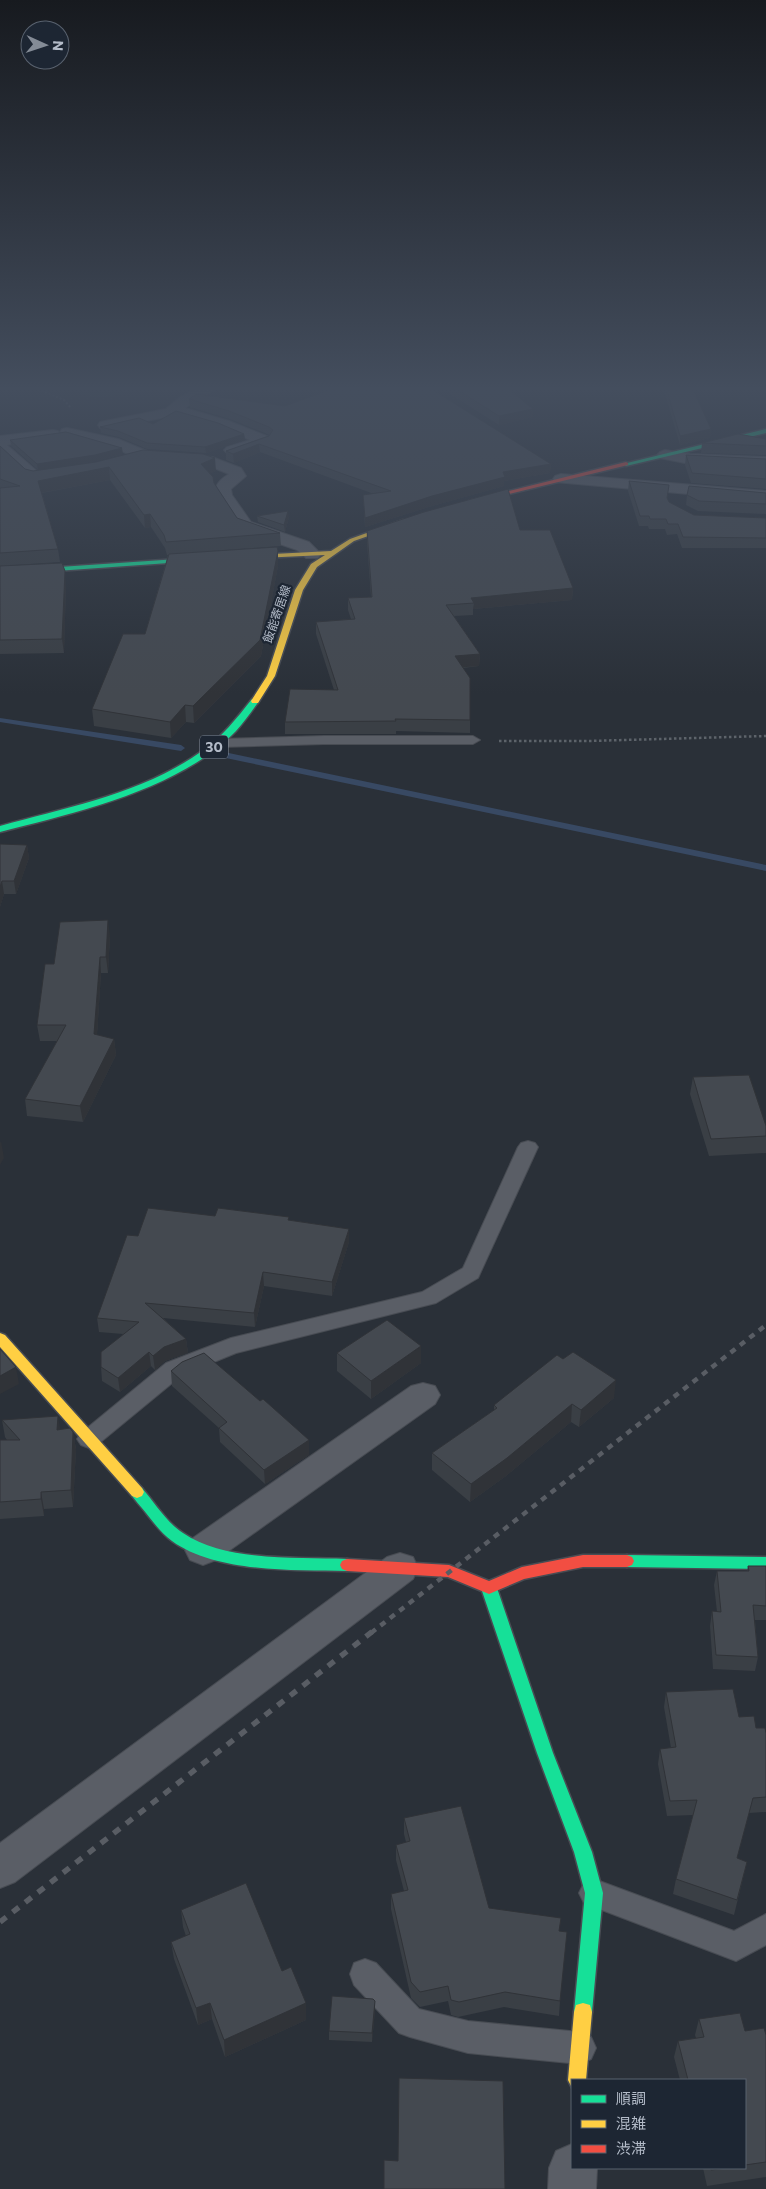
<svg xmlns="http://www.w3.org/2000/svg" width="766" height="2189" font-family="Commissioner,'Noto Sans JP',sans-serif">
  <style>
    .green { fill: #273a3e }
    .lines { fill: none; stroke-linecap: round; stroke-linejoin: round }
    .stream { fill: #384963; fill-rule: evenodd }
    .lane-casing { stroke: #484c53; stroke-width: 2 }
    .street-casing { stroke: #484c53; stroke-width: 2 }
    .fast-casing { stroke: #484c53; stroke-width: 3 }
    .slow-casing { stroke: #484c53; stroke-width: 3 }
    .jam-casing { stroke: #484c53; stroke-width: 3 }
    .path-far1 { stroke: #5d636a; stroke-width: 2; stroke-dasharray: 2 2; stroke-linecap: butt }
    .path { stroke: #5d636a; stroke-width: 2.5; stroke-dasharray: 2.5 2.5; stroke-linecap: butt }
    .lane { fill: #5a5e66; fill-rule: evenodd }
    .street { fill: #5a5e66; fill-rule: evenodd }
    .fast { fill: #16e098; fill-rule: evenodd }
    .slow { fill: #ffcf43; fill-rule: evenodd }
    .jam { fill: #f24e42; fill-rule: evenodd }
    .rail-far1 { stroke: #595d64; stroke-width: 4.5; stroke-dasharray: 6 6; stroke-linecap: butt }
    .rail { stroke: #595d64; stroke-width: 5.5; stroke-dasharray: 8 8; stroke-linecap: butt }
    .wall { fill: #3a3f45 }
    .shaded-wall { fill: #303338 }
    .building { fill: #444950; stroke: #303338 }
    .labels { text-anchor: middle; stroke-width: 4.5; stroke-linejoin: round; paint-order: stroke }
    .far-street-label { font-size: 12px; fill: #b4bcc9; stroke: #1d2633 }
    .shield { fill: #1d2633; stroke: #878f9c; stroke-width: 1 }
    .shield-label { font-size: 14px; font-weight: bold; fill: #b4bcc9 }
  </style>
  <rect width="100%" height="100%" fill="#2a3038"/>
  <path class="green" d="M67,387H140C118,399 88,402 67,387Z"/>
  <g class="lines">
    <path class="stream" d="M0,718L181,745L185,748L181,751L0,722Z
      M224,752L766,865V871L221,757V753Z"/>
    <defs>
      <path id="lane" d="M324,736H473L480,740L473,744H324L220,747L213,743L220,739Z
        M528,1141L535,1143L538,1147L478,1278L436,1303L236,1353L182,1375L97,1445L89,1448L81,1445L77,1439L81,1433L166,1363L231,1338L422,1292L463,1268L518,1147L521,1143Z
        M594,1879L734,1931L766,1914V1945L736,1961L594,1907L584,1903L579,1893L584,1883Z
        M365,1959L376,1963L419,2009L468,2021L580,2032L591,2037L596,2048L591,2059L580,2064L468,2053L410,2037L399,2033L354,1985L350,1974L354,1963Z"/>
      <path id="street" d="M200,387H219L185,408L229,421L269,437L272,440L269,443L232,455L227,453L224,450L227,447L250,440L219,427L177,415L105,429L100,428L98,425L100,422L105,421L166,409L180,397Z
        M67,428L118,439L147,451L212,457L241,468L246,476L231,489L232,495L251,522L309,542L321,554L318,558H306L297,550L239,530L216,495C214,484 221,479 229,474L204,464L144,460L108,446L62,435L60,432L62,429Z
        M53,430L58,431L60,434L58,437L7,445L38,472L60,469L66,471L68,474L66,477L34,482L28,480L0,454V436Z
        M665,450L690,454L766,457V467L690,464L660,458L657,455L660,452Z
        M561,474L766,491V501L555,482L553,479L555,476Z
        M423,1383L435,1386L440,1395L435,1404L216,1560L203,1565L190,1560L185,1550L190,1540L411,1386Z
        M400,1553L413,1557L418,1568L413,1579L15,1882L0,1888V1843L387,1557Z
        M572,2144V2168H597L596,2189H548L549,2168L556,2151Z"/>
      <path id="fast" d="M766,429V433L626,466L623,464Z
        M237,555L239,556V558L0,575V571Z
        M252,699L259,701C252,711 244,722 236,731C181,789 75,813 0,832V826C68,807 144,793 202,751C222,737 237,718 252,699Z
        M137,1486L142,1488C155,1503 166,1522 183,1533C225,1562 297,1557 347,1559L352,1561L354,1565L352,1569L347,1571C295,1570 216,1573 172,1541C162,1534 154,1523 146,1513C141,1506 134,1500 130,1492L132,1488Z
        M627,1555L766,1557V1569L627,1567L622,1565L620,1561L622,1557Z
        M489,1582L494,1584L497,1588L553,1753L592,1852L603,1893L592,2012L590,2019L583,2021L576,2019L574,2012L585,1893L574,1852L537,1753L481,1588L484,1584Z"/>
      <path id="slow" d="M403,520L405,521V523L354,541L317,567L303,590L275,676L258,703H252L251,701L267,676L295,590L311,564L325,555L237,559L235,558V556L331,551L350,539Z
        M0,1333L5,1335L142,1488L144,1492L142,1496L137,1498L132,1496L0,1347Z
        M583,2003L590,2005L592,2012L586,2080H572V2088L568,2080L574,2012L576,2005Z"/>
      <path id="jam" d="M626,462L628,463V465L472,503L469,501Z
        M583,1555H627L632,1557L634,1561L632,1565L627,1567H583L524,1579L489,1594L448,1577L347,1571L342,1569L340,1565L342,1561L347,1559L449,1565L489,1581L522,1567Z"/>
    </defs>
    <use href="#lane" class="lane-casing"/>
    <use href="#street" class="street-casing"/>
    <use href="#fast" class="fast-casing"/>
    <use href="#slow" class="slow-casing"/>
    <use href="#jam" class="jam-casing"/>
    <path class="path-far1" d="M34,387L64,400L71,408"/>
    <path class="path" d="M499,741H589L766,736"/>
    <use href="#lane" class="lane"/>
    <use href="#street" class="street"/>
    <use href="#fast" class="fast"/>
    <use href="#slow" class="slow"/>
    <use href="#jam" class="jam"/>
    <path class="rail-far1" d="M371,1633L766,1325"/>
    <path class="rail" d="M0,1922L373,1631"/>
  </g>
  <path class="wall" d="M439,387H506L533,409V417L499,425Z
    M663,387H692L711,429L710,438L680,445Z
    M189,399L551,464L550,473L504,481V486L432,506L365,527L363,495L374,494L260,452L234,463L226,460V451L270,435L230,419L190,407Z
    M153,424L244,434L245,440L206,453L147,449L119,437L101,433L100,427Z
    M766,439V455L701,453L702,443Z
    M10,440L123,454L96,461L38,470L11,446Z
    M0,446L25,469L33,471L96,462L216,471L210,473L214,483L237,518L280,533L281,546L212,551H278V566L261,656L194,723L186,722L171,738L94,726L92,709L145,634L168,555H167L165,548L151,527L145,528L110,480L42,493L58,549L60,562L0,566Z
    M686,455L766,459V489L691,483L685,465Z
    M629,481L667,498L669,502L694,515L766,518V548H682L677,534L667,535L665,529H649L648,526H639L628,491Z
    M766,493V514L698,511L686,505L687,495Z
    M257,516L289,517L285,532L258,522Z
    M520,530L573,588L572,600L473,609V615L454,616L480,654L479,666L463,668L470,678V733L396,731V734H285V722L334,690L316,634V622L351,619L348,610V598L371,597L367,542V531Z
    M0,566L66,585L64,653L0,654Z
    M0,844L27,845L29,858L16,894H4L0,907Z
    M110,936L108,973H101L97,1035L114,1039L116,1055L83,1122L27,1116L25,1099L57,1041H40L37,1025L54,964Z
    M693,1077L766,1126V1153L709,1156L690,1094Z
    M215,1216L289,1220L349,1229V1242L332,1296L264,1286L255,1327L163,1318L186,1339L188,1353L165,1361L155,1370L151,1366L120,1392L102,1381L101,1367L123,1334L99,1332L97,1318L138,1236Z
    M337,1353L421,1363L371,1399L337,1371Z
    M171,1371L260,1401L309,1440V1455L265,1484L220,1442L219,1428L172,1386Z
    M614,1398L579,1427L571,1422L506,1476L470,1502L432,1470V1453L494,1410V1405Z
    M2,1420L73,1432L76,1449L73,1507L44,1509V1516L0,1519V1440H7L5,1437Z
    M748,1566H766V1620H755L758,1657L755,1671L713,1669L710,1626L712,1611L717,1612L714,1585L717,1571H747Z
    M666,1692L739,1717L756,1728L766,1733V1812L749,1813L737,1858L747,1862L734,1915L673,1894L676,1879L693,1815L667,1816L658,1764L660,1749L671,1748L664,1707Z
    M404,1818L489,1908L559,1931L560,2001L559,2016L504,2007L458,2017L451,2015L448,2001L420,2007L411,1998L391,1909V1894L404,1891L396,1860V1845L406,1842L404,1834Z
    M181,1910L282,1971L306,2020L225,2057L212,2019L198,2025L174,1959L171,1942L186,1936L183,1927Z
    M375,2010L372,2042L329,2040V2031Z
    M699,2019L745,2031L766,2035V2177L707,2186L703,2168H745V2080H680L674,2057L678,2041L696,2038L695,2035Z"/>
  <path class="shaded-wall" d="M533,409V417L499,425V416Z
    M711,429L710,438L680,445V436Z
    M244,434L245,440L206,453L205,447Z
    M259,444L260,452L234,463L233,454Z
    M122,448L123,454L96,461L38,470L37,464Z
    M215,458L216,471L202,477L201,464Z
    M551,464L550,473L504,481V486L432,506L365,527V518L503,472Z
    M109,467L110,480L40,493L38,481Z
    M288,511L289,517L285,532L284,525Z
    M150,514L151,527L145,528L144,515Z
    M278,551V566L261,656L194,723L193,706Z
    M65,571L66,585L64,653L62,639Z
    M573,588L572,600L473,609L474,603L471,598Z
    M480,654L479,666L454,668L455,656Z
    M185,705L186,722L171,738L170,722Z
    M27,845L29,858L16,894L14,881Z
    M2,881L4,894L0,907V887Z
    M108,920L110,936L108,973L106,957Z
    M100,957L101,973L96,1051L94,1034Z
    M114,1039L116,1055L83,1122L80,1106Z
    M1,1141L4,1158L0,1165V1143Z
    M349,1229V1242L332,1296V1282Z
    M263,1272L264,1286L255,1327L254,1313Z
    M186,1339L188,1353L165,1361L155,1370L153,1356L164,1347Z
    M421,1346V1363L371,1399V1381Z
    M149,1352L151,1366L120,1392L118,1378Z
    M16,1367L19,1384L0,1394V1376Z
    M616,1380L614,1398L579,1427L581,1410Z
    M572,1404L571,1422L506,1476L470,1502L471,1484Z
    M58,1416L61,1433L57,1430Z
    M73,1432L76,1449L73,1507L71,1490Z
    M309,1440V1455L265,1484L264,1470Z
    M41,1492L44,1509V1516L41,1499Z
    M375,2001V2010L372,2042V2033Z
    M210,2003L212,2019L198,2025L196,2008Z
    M306,2003V2020L225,2057L224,2040Z"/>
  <path class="building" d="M337,387H428L551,464L503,472L505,477L432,496L365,518L363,495L391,491L259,444L233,454L226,451L269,436L273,430L269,427L229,411L189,399L197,394L285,406Z
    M453,387H506L533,409L499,416Z
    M666,387H692L711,429L680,436Z
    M176,411L218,423L244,434L205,447L147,443L118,431L100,427L139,418L153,424Z
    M66,432L122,448L95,455L37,464L10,440Z
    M738,434L766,439V446L702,443Z
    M0,446L25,469L33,471L96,462L143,450L203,454L215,458L201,464L213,477L214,483L237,518L280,533L166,542L164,535L150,514L144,515L109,467L38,481L58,549L0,553V488L20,486L0,479Z
    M686,455L766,459V479L692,473Z
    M629,481L669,485L667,498L669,502L694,515L766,518V538L683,537L678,524H668L666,519H650L649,516H640Z
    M689,486L766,493V504L699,501L687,495Z
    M508,489L520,530H550L573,588L471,598L474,603L446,605L480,654L455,656L470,678V720L395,719L396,721L285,722L290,689L338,690L316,622L355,619L348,598L372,597L367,531L424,512Z
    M288,511L284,525L257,516Z
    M277,547L278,551L260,640L193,706L185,705L170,722L92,709L123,634H145L169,554Z
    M62,563L65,571L62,639L0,640V566Z
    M0,844L27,845L14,881H2L0,887Z
    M108,920L106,957H100L94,1034L114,1039L80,1106L25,1099L66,1025H37L45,964H54L60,922Z
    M749,1075L766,1126V1136L711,1139L693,1077Z
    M148,1208L215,1216L218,1208L289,1217L288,1220L349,1229L332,1282L263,1272L254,1313L145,1303L186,1339L164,1347L153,1356L149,1352L118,1378L101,1367V1352L139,1322L97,1318L127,1235L138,1236Z
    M387,1320L421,1346L371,1381L337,1353Z
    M0,1349L16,1367L0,1376Z
    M573,1352L616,1380L581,1410L572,1404L507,1458L471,1484L432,1453L497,1408L494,1405L557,1355L563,1359Z
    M204,1353L260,1401L263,1399L309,1440L264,1470L219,1428L227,1422L171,1371L182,1362Z
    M58,1416L57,1430L70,1428L73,1432L71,1490L41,1492V1499L0,1502V1440H20L2,1420Z
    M748,1566H766V1606L753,1605L758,1657L716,1655L712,1611L721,1612L717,1571H749Z
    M733,1689L739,1717L754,1716L756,1728H765L766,1733V1797L753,1798L737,1858L747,1862L737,1900L676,1879L697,1800L670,1801L660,1749L676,1747L666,1692Z
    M461,1806L489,1908L561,1918L559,1931L567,1932L560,2001L505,1992L459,2002L451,2000L448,1986L420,1992L411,1982L391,1894L408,1890L396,1845L410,1841L404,1818Z
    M246,1883L282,1971L291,1967L306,2003L224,2040L210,2003L196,2008L171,1942L190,1934L181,1910Z
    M332,1996L373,1999L375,2001L372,2033L329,2031Z
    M740,2013L745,2031L764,2028L766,2035V2162L745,2165V2080H688L678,2041L704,2037L699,2019Z
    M399,2078L503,2081L505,2189H384V2160L398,2161Z
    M711,2168H727L711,2170Z"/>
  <linearGradient id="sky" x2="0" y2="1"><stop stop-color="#171a1f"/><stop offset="0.56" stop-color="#444e5e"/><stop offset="1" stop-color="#444e5e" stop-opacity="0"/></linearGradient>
  <rect width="766" height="694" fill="url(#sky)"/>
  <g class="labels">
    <g class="far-street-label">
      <text transform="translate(277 614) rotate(-71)" y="4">飯能寄居線</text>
    </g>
    <rect class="shield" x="200" y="735.5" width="28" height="23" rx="4"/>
    <g class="shield-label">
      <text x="214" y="752">30</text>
    </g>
  </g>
  <rect x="571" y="2079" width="175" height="90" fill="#1d2633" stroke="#59626f"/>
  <rect x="581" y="2095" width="25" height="8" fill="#16e098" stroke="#59626f"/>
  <text x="616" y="2104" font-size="15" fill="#b4bcc9">順調</text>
  <rect x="581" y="2120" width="25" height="8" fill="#ffcf43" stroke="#59626f"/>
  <text x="616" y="2129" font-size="15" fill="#b4bcc9">混雑</text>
  <rect x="581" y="2145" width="25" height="8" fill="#f24e42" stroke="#59626f"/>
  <text x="616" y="2154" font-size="15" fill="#b4bcc9">渋滞</text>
  <g transform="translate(45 45) rotate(93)"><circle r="24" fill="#1d2633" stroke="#59626f"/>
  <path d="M0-4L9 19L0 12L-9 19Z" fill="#848b96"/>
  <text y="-8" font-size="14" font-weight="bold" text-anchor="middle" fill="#b4bcc9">N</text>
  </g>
</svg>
